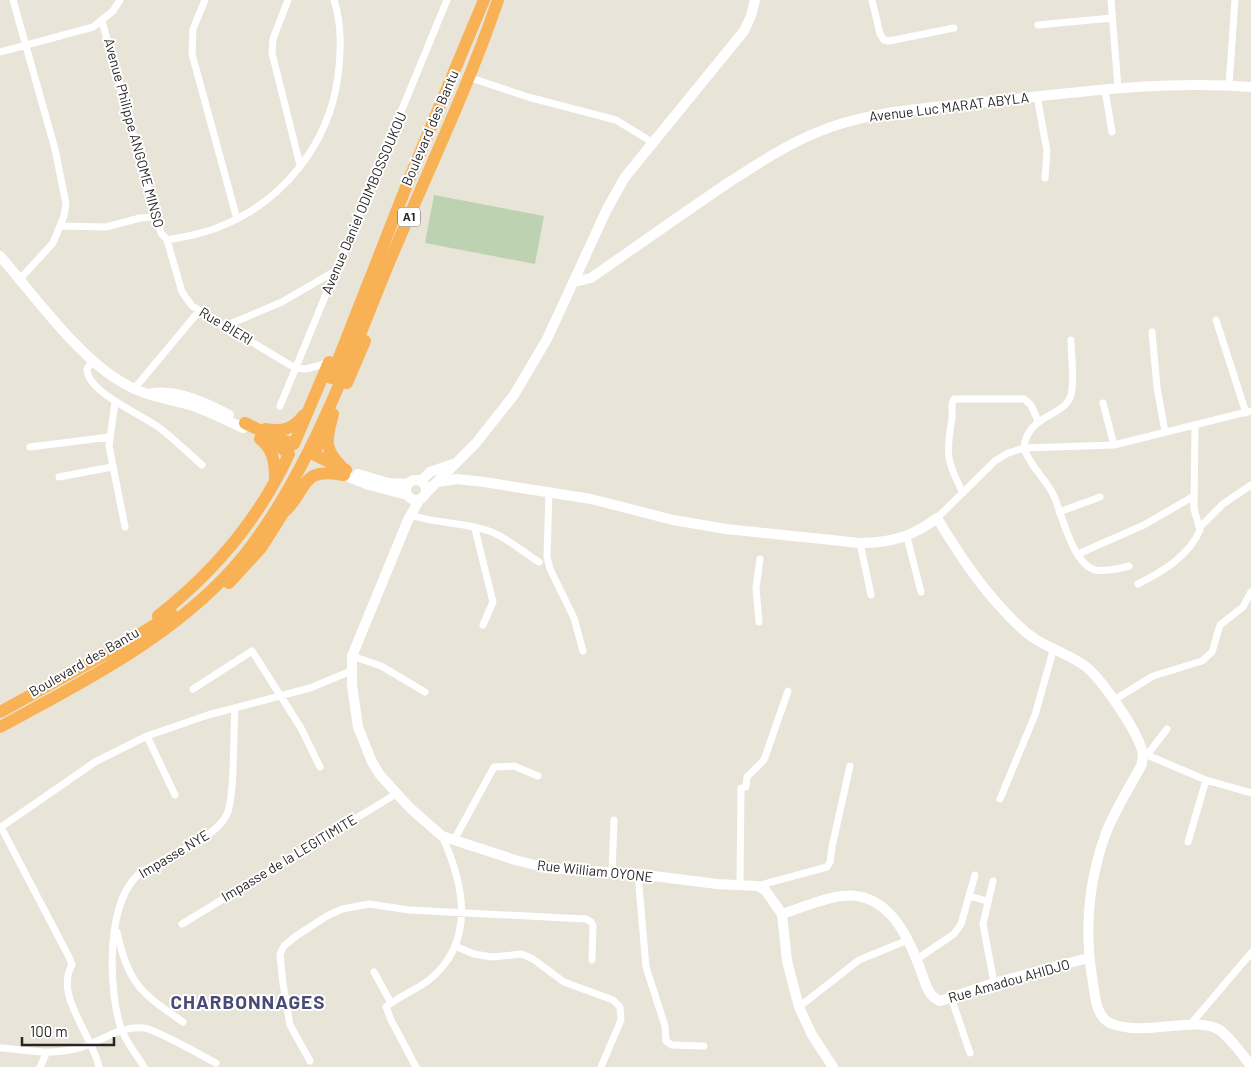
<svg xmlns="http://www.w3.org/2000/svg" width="1251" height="1067" font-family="Barlow,sans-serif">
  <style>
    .cemetery { fill: #bcd2b0 }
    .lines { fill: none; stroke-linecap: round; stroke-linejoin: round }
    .street { stroke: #fff; stroke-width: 7 }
    .secondary { stroke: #fff; stroke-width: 10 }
    .highway { stroke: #f8b154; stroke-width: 12 }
    .labels { text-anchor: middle; stroke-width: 4; stroke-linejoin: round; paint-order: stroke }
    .shield { fill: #fff; stroke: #676767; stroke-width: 1 }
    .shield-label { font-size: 12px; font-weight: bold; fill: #262626 }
    .street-label { font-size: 14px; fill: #262626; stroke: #fff }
    .district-label { font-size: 19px; font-weight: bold; letter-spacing: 1px; fill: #494b75; stroke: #fff }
  </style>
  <rect width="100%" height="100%" fill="#e9e4d8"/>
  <path class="cemetery" d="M434,195L544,216L535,264L425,243Z"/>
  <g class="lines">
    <path class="street" d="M13,0L55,149L66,204L64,216L53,243L20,279
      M205,0L193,29L192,54L237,219
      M288,0L273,39L272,53L300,165
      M872,0L880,34L884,40L889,41L954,28
      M1111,0L1118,88
      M102,21L154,211L161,233L167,240C185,237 202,234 219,227C283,202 329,144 338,76C341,50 342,25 334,0
      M1038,25L1112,18
      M0,52L93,27L113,11L120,0
      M468,77L528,97L616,120L652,142
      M1229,85L1235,0
      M1105,90L1112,132
      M1037,96L1047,151L1045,178
      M61,226L106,227L140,218L156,217
      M167,240L182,292L192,306L295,368L306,369L328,363
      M1216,320L1246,413
      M225,326L282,302L335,271
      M1152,332L1157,387L1165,432
      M1071,340C1071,357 1075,379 1071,395C1065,417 1027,414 1024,448C1029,465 1045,478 1053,494C1062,513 1072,564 1095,570C1106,572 1118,569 1129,566
      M93,360L87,369C87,393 144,415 161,429C175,440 188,453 202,465
      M134,389L199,311
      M115,402L109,446L125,527
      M1103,403L1114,445
      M280,406L447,0
      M30,447L110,437
      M59,477L112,467
      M549,492L547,557L550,569L574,618L583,651
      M963,493C946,460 946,454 952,418C953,412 950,405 954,399H1024L1031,405L1038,421
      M1059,512L1100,497
      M411,515C436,524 464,522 489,531C507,537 522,552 539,562
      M937,518L995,461L1008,453L1024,448L1114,445L1251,411
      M1201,526L1223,504L1251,485
      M475,529L493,602L483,625
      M907,537L921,592
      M860,543L871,595
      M1078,554L1144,525L1194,496
      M1138,584C1162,572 1189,556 1200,530L1194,509L1195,426
      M759,622L756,588L760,559
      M352,656L381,666L425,692
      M193,689L252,651L301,728L320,767
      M1114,700L1153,676L1202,661L1212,652L1220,625L1243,607L1251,592
      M147,736L175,795
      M1147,755L1167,729
      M1144,756L1147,755L1206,780L1251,793
      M1000,799L1035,715L1053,651
      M454,840L494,767L514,766L538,776
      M1188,842L1206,780
      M612,873L614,820
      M638,874L646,967L665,1026L666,1041L672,1045L704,1046
      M993,881L983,924L994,983
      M740,885L741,788L746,787L747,777L764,760L788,691
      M757,886L827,867L830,862L832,847L850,766
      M969,896L987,901
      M182,924L396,794
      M117,932C128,984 141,993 183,1022
      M455,946L474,954L492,957L522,954L533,959L564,982L613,1000L620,1007L621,1020L601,1067
      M917,959L954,934L961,924L975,875
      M374,972L391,1003
      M951,997L970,1053
      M799,1007L859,960L908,940
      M1190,1025L1251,953
      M0,1048C33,1050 45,1056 79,1048C102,1042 119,1025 144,1028C156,1029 202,1056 216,1063
      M310,1061L290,1025L283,984L280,954L284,946L296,936L327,916L342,909L369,904L409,910L586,919L591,922L593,926L592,960
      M40,1067L46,1054
      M99,1067C92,1034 54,995 72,965L69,957L1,827L95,762L147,736L208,715L310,688L351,671
      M144,1067C137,1055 125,1041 121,1028C108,989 105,896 143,871C166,856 216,839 227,814C235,796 233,732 235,709
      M416,1067L391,1020L386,1007C399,996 416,990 429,980C476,942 464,884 442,836"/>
    <path class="secondary" d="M0,256C34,295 80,360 125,384C145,396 168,399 190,405C208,411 226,420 243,428
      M574,282L591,278C637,246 682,214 728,183C756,165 783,147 813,134C870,109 934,108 995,101C1080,92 1165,80 1251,87
      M153,393C179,390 207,403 229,415
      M358,474L388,483L408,484
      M344,475L369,485L407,495
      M406 490a10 10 0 1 1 20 0a10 10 0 1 1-20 0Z
      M421,481L430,472L453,464
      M438,482L457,479L484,482L591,499L673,520L726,529L860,543C890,543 912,537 937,518C961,558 986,595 1020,627C1039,646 1064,651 1085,666C1102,679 1134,727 1141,747C1144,754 1143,759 1141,766C1129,788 1115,810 1106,833C1088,882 1084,932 1093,983C1095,996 1096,1016 1110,1023C1143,1038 1200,1014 1221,1031C1232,1040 1242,1054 1251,1066
      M426,493L476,443L514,395L547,339L607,209L625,177L744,31L751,16L755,0
      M419,500L408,520L352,656V685L358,727L372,762L380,775L410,808L442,836L515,860L547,868L638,874L717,884L757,886L765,890L782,914L787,961L799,1007L812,1035L833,1067
      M782,914C801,908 821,899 841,896C888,890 909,937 922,974C926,985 928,996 940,1001L994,983L1088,958"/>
    <path class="highway" d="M331,378L410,177L484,0
      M347,383L365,341
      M333,414C327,438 322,448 342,467
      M245,423L276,438L294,444L329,362
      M265,429C283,432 293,429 304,415
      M260,439C273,449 275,462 275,478
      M320,442L313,454L346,470
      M283,513C309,491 298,466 344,475
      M229,583L261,548L285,510
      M158,616C214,572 259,519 289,454L273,442
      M0,712L127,642L172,614
      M0,727C79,684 161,643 224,578C302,497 348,361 391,258C427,173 468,88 498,0"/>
  </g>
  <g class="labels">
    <rect class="shield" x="398" y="207.5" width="22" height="19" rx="4"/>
    <g class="shield-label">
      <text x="409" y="221">A1</text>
    </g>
    <g class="street-label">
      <text transform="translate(949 107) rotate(-7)" y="5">Avenue Luc MARAT ABYLA</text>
      <text transform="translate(430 128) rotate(-67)" y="5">Boulevard des Bantu</text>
      <text transform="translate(134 133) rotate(75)" y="5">Avenue Philippe ANGOME MINSO</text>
      <text transform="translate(364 203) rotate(-67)" y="5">Avenue Daniel ODIMBOSSOUKOU</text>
      <text transform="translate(226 326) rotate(31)" y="5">Rue BIERI</text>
      <text transform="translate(84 662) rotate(-30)" y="5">Boulevard des Bantu</text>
      <text transform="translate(174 854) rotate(-31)" y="5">Impasse NYE</text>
      <text transform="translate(289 858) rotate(-31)" y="5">Impasse de la LEGITIMITE</text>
      <text transform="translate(595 871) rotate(6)" y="5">Rue William OYONE</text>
      <text transform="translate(1009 981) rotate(-16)" y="5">Rue Amadou AHIDJO</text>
    </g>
    <g class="district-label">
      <text x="248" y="1009">CHARBONNAGES</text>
    </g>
  </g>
  <path d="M22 1037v8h92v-8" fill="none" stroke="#262626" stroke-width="2.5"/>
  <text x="30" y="1037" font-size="15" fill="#262626" stroke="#ffffff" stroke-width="4" paint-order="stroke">100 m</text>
</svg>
